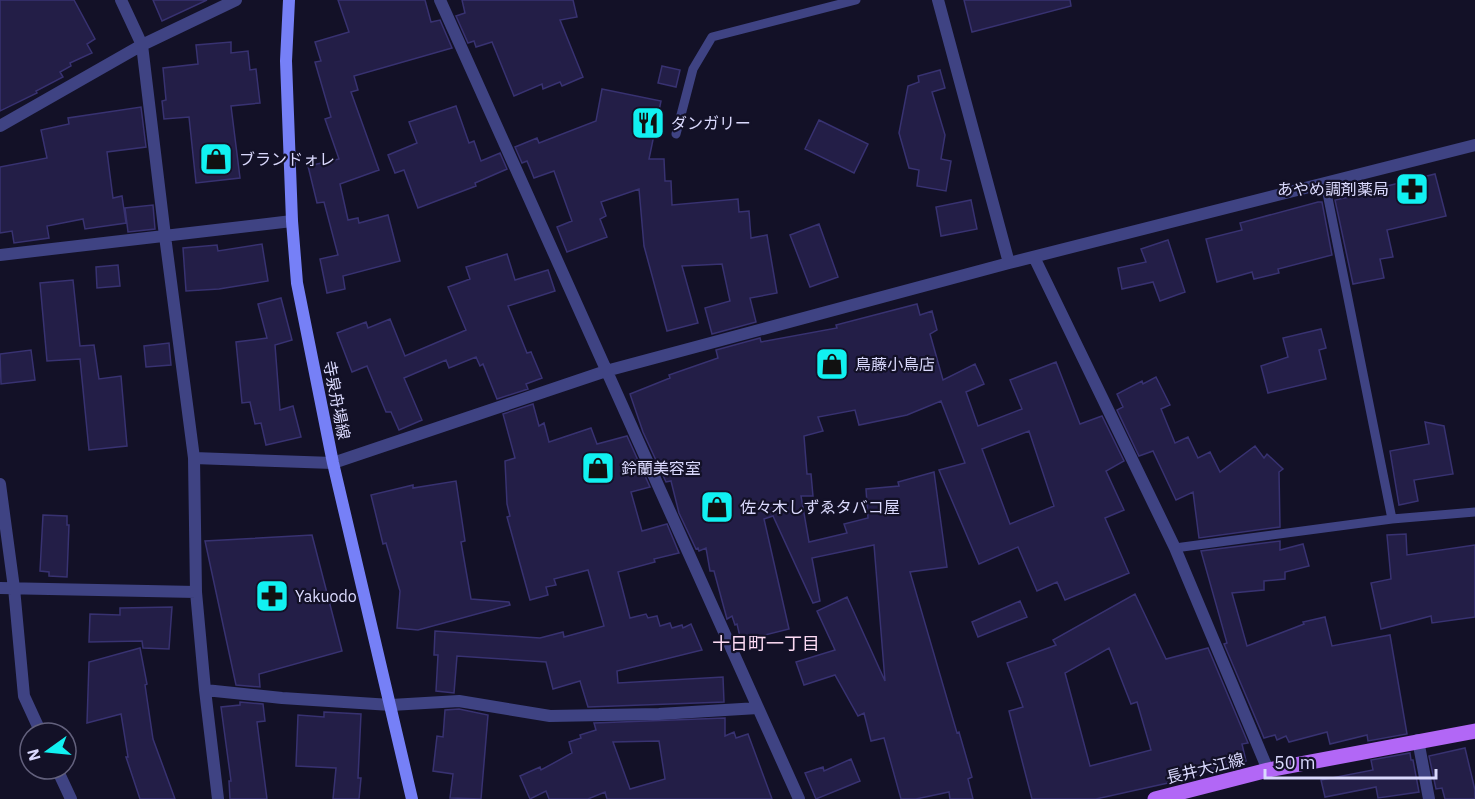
<svg xmlns="http://www.w3.org/2000/svg" width="1475" height="799" font-family="'IBM Plex Sans','Noto Sans JP',sans-serif">
  <style>
    .building { fill: #231e47; stroke: #383271; stroke-width: 1.5; fill-rule: evenodd }
    .lines { fill: none; stroke-linecap: round; stroke-linejoin: round }
    .service { stroke: #3f4383; stroke-width: 9 }
    .minor { stroke: #3f4383; stroke-width: 12 }
    .secondary { stroke: #7680f7; stroke-width: 12 }
    .primary { stroke: #b267f6; stroke-width: 15 }
    .labels { text-anchor: middle; stroke-width: 4.5; stroke-linejoin: round; paint-order: stroke }
    .poi-label { font-size: 16px; fill: #dad9fd; stroke: #131127; text-anchor: start }
    .street-label { font-size: 16px; fill: #dad9fd; stroke: #131127 }
    .neighbourhood-label { font-size: 18px; fill: #fddbf4; stroke: #131127 }
  </style>
  <rect width="100%" height="100%" fill="#131127"/>
  <path class="building" d="M0,0H74L95,39L87,44L92,53L70,63L71,66L60,72L63,77L36,91L37,93L0,111Z
    M153,0H207L162,21Z
    M338,0H425L431,22L440,20L452,48L354,76L358,90L351,92L379,170L340,184L348,220L358,218L359,223L388,215L400,261L343,276L345,289L327,293L320,259L338,255L324,202L317,203L308,166L339,159L325,119L331,117L315,62L321,61L315,42L349,32Z
    M462,0H573L577,17L560,20L583,77L562,86L560,82L543,89L542,84L514,96L492,42L476,47L474,41L468,43L456,16L465,13Z
    M964,0H1070L1071,6L972,32Z
    M231,42V53L248,51L250,70L256,69L260,103L231,106L240,178L196,183L189,117L164,119L162,101L166,100L163,68L198,64L196,45Z
    M662,66L680,70L676,87L658,83Z
    M940,70L945,88L932,92L945,135L941,159L951,161L946,191L917,186L919,170L909,168L899,133L908,86L919,82L918,76Z
    M602,89L661,101L649,159H664L665,181H671L672,205L738,199L739,212L749,211L751,238L767,235L777,293L750,298L756,322L712,334L705,308L730,301L722,264L682,266L698,323L667,331L644,246L639,189L601,202L606,216L600,219L607,237L567,252L557,227L572,221L554,171L534,178L527,161L522,163L515,147L537,138L539,143L596,121Z
    M456,106L469,143L474,141L481,161L500,153L507,169L475,183L476,186L418,208L404,170L395,173L388,155L417,143L409,122Z
    M141,107L146,147L107,152L113,198L122,196L126,223L85,229L83,219L47,226L49,238L14,243L12,231L0,233V167L47,158L41,130L69,124L68,118Z
    M819,120L868,144L854,173L805,149Z
    M1435,174L1446,216L1387,230L1393,257L1380,259L1384,278L1353,284L1335,200L1388,189L1387,186Z
    M971,200L977,229L941,236L936,207Z
    M1318,202H1322L1332,255L1278,269L1279,273L1254,279L1252,272L1217,282L1206,239L1242,230L1240,223Z
    M153,205L155,229L128,232L125,208Z
    M819,224L838,277L810,287L790,235Z
    M1168,240L1185,292L1160,301L1153,282L1122,289L1118,268L1146,262L1141,249Z
    M262,244L268,281L219,289L186,291L183,248L217,245L218,251Z
    M507,254L515,280L548,270L555,291L508,306L527,353L531,352L542,378L526,384L528,389L497,399L483,364L480,366L476,357L449,368L446,360L404,378L422,420L399,430L391,412H386L367,366L352,372L337,333L366,322L368,328L390,319L405,356L466,330L448,287L470,279L466,267Z
    M118,265L120,286L97,288L96,267Z
    M73,280L80,346L94,345L99,379L121,376L127,446L89,450L80,359L47,361L40,283Z
    M281,298L292,340L275,345L280,410L293,406L301,437L266,445L261,423L255,424L250,402L242,403L236,342L267,338L258,304Z
    M917,304L920,315L932,311L937,330L930,334L943,380L975,364L984,384L966,392L978,426L1022,409L1010,380L1056,362L1080,424L1102,416L1124,461L1106,471L1124,510L1105,518L1129,573L1065,600L1057,582L1037,591L1018,547L979,564L939,470L965,463L941,401L907,415L859,425L855,410L818,417L823,431L804,436L807,474H811L813,496H801L809,542L847,533L844,524L868,518L866,489L899,486L898,482L934,472L947,567L910,572L957,733L959,732L972,777L968,779L973,799H950L949,792L916,799H901L884,738L871,741L864,713L858,716L835,675L804,685L796,662L835,650L817,611L847,597L885,681L874,545L812,558L820,601L813,603L773,516L764,519L789,629L741,641L737,624L735,625L732,616L727,619L714,571H710L706,548L699,551L698,548L696,549L679,513L671,481L666,482L643,432L630,394L670,378L669,375L718,358L716,350L760,338L761,342L837,328L836,325ZM1029,431L1054,506L1010,524L982,449Z
    M1321,329L1326,348L1319,350L1326,379L1268,393L1261,366L1288,357L1283,338Z
    M169,343L171,365L146,367L144,346Z
    M31,350L35,380L1,384L0,354Z
    M1156,377L1170,405L1161,409L1175,443L1188,437L1198,458L1210,452L1220,472L1255,446L1264,458L1267,454L1283,469L1279,472L1280,527L1199,538L1193,492L1176,500L1153,451L1139,456L1117,410L1123,407L1117,394L1142,381L1143,384Z
    M533,404L539,426L544,423L549,442L591,428L597,444L627,436L650,487L631,492L642,531L667,524L679,553L654,559L655,562L618,572L630,618L646,614L648,618L657,616L660,626L670,623L672,628L682,625L683,628L691,624L702,650L617,671L618,683L723,677L724,702L588,707L580,681L553,689L546,662L457,656L454,693L436,691L438,655H434L435,631L540,638L563,632L564,637L604,626L588,570L554,579L556,585L546,587L548,595L530,600L507,517L510,516L507,504L505,461L515,458L503,414Z
    M1425,422L1444,426L1453,474L1414,480L1418,501L1399,505L1390,451L1429,444Z
    M456,481L465,541L461,542L471,599L509,602L510,605L418,630L397,628L400,591L386,543L383,544L371,495L413,485V488Z
    M43,515L67,516V525H69L67,577L49,576V572L40,571Z
    M1406,534L1407,555L1475,545V617L1432,623L1431,616L1381,629L1371,583L1391,579L1387,535Z
    M312,535L342,651L259,674L260,687L236,685L205,541Z
    M1280,541V550L1303,544L1309,566L1285,572V579L1264,581V590L1232,593L1247,646L1304,624L1303,622L1325,617L1332,646L1390,635L1407,734L1368,741L1367,735L1330,744L1327,732L1289,742L1286,736L1277,740L1275,735L1264,738L1224,644L1227,643L1201,551Z
    M1135,594L1166,659L1208,648L1248,743L1242,744L1246,761L1168,783L1096,799H1032L1009,711L1023,707L1007,663L1056,645L1053,640ZM1109,648L1131,704L1137,702L1151,750L1090,766L1065,673Z
    M1020,601L1027,617L978,637L972,622Z
    M172,607L169,649L143,648L142,641L89,642L90,614L120,615V608Z
    M140,648L147,684L145,685L153,739L175,799H140L126,757H128L121,714L87,723L89,662Z
    M240,702L263,704L265,721L257,722L267,799H230L229,781H231L221,707L240,705Z
    M459,709L488,715L481,799L450,798L453,774L433,771L437,736L443,737L445,710Z
    M324,712L361,714L358,778H361L359,799H333L336,768L296,766L298,715L324,717Z
    M725,718V736L734,732L736,738L748,734L772,799H607L605,792L588,799H549L546,791L530,799L520,776L540,767L541,770L572,753L569,742L581,738L580,735L596,730L594,723ZM659,741L665,779L630,789L613,742Z
    M1465,748L1475,790V799H1445L1442,788L1436,789L1429,756Z
    M1410,753L1411,760H1413L1419,792L1378,798L1376,787L1325,797L1321,780L1373,770L1371,760Z
    M851,759L860,781L816,799L805,773L823,767L824,771Z"/>
  <g class="lines">
    <path class="service" d="M676,134L693,69L712,37L856,0
      M1325,183L1392,519
      M1175,548L1392,519L1475,512"/>
    <path class="minor" d="M121,0L142,45L165,236L194,458
      M440,0L799,799
      M938,0L1009,263
      M0,126L142,45L236,0
      M0,255L292,221
      M1034,257L1175,548L1268,770
      M0,484L14,588L24,696L41,733
      M0,588L196,592L205,690L282,698L391,705L459,701L550,716L659,714L758,708
      M196,592L194,458L333,463L606,371L1009,263L1475,145
      M205,690L218,799
      M1418,740L1429,799
      M57,769L71,799"/>
    <path class="secondary" d="M289,0L286,61L292,221L297,283L333,463L412,799"/>
    <path class="primary" d="M1155,799L1268,770L1475,731"/>
  </g>
  <defs>
    <symbol id="restaurant-square" viewBox="-11 -11 22 22"><rect x="-9" y="-9" width="18" height="18" rx="4" fill="#11f1f1" stroke="#131127"/><path d="M-5-6h1v4h1v-4h1v4h1v-4h1v5L-1.5 .5V6h-2V.5L-5-1ZM5-6V6H3V1.5H1.5Q1.5-4 5-6Z" fill="#111"/></symbol>
    <symbol id="shop-square" viewBox="-11 -11 22 22"><rect x="-9" y="-9" width="18" height="18" rx="4" fill="#11f1f1" stroke="#131127"/><path d="M-5-2.5h2.3a2.7 3.5 0 0 1 5.4 0H5L5.5 6h-11ZM-1.5-2.5h3a1.5 2.3 0 0 0-3 0Z" fill="#111"/></symbol>
    <symbol id="pharmacy-square" viewBox="-11 -11 22 22"><rect x="-9" y="-9" width="18" height="18" rx="4" fill="#11f1f1" stroke="#131127"/><path d="M-2-6h4v4h4v4h-4v4h-4v-4h-4v-4h4Z" fill="#111"/></symbol>
  </defs>
  <g fill-rule="evenodd">
    <use href="#restaurant-square" x="629" y="104" width="38" height="38"/>
    <use href="#shop-square" x="197" y="140" width="38" height="38"/>
    <use href="#pharmacy-square" x="1393" y="170" width="38" height="38"/>
    <use href="#shop-square" x="813" y="345" width="38" height="38"/>
    <use href="#shop-square" x="579" y="449" width="38" height="38"/>
    <use href="#shop-square" x="698" y="488" width="38" height="38"/>
    <use href="#pharmacy-square" x="253" y="577" width="38" height="38"/>
  </g>
  <g class="labels">
    <g class="poi-label">
      <text x="671" y="129">ダンガリー</text>
      <text x="239" y="165">ブランドォレ</text>
      <text x="1389" y="195" text-anchor="end">あやめ調剤薬局</text>
      <text x="855" y="370">鳥藤小鳥店</text>
      <text x="621" y="474">鈴蘭美容室</text>
      <text x="740" y="513">佐々木しずゑタバコ屋</text>
      <text x="295" y="602">Yakuodo</text>
    </g>
    <g class="street-label">
      <text transform="translate(337 400) rotate(79)" y="6">寺泉舟場線</text>
      <text transform="translate(1205 768) rotate(-14)" y="6">長井大江線</text>
    </g>
    <g class="neighbourhood-label">
      <text x="766" y="650">十日町一丁目</text>
    </g>
  </g>
  <g transform="translate(48 751) rotate(255)"><circle r="28" fill="#131127" stroke="#63617d" stroke-width="1.5"/>
  <path d="M0-4.5L10 22L0 15L-10 22Z" fill="#11f1f1"/>
  <text y="-9" font-size="16" font-weight="bold" text-anchor="middle" fill="#dad9fd">N</text>
  </g>
  <path d="M1265 769v9h171v-9" fill="none" stroke="#dad9fd" stroke-width="3"/>
  <text x="1274" y="769" font-size="18" fill="#dad9fd" stroke="#131127" stroke-width="4.5" paint-order="stroke">50 m</text>
</svg>
